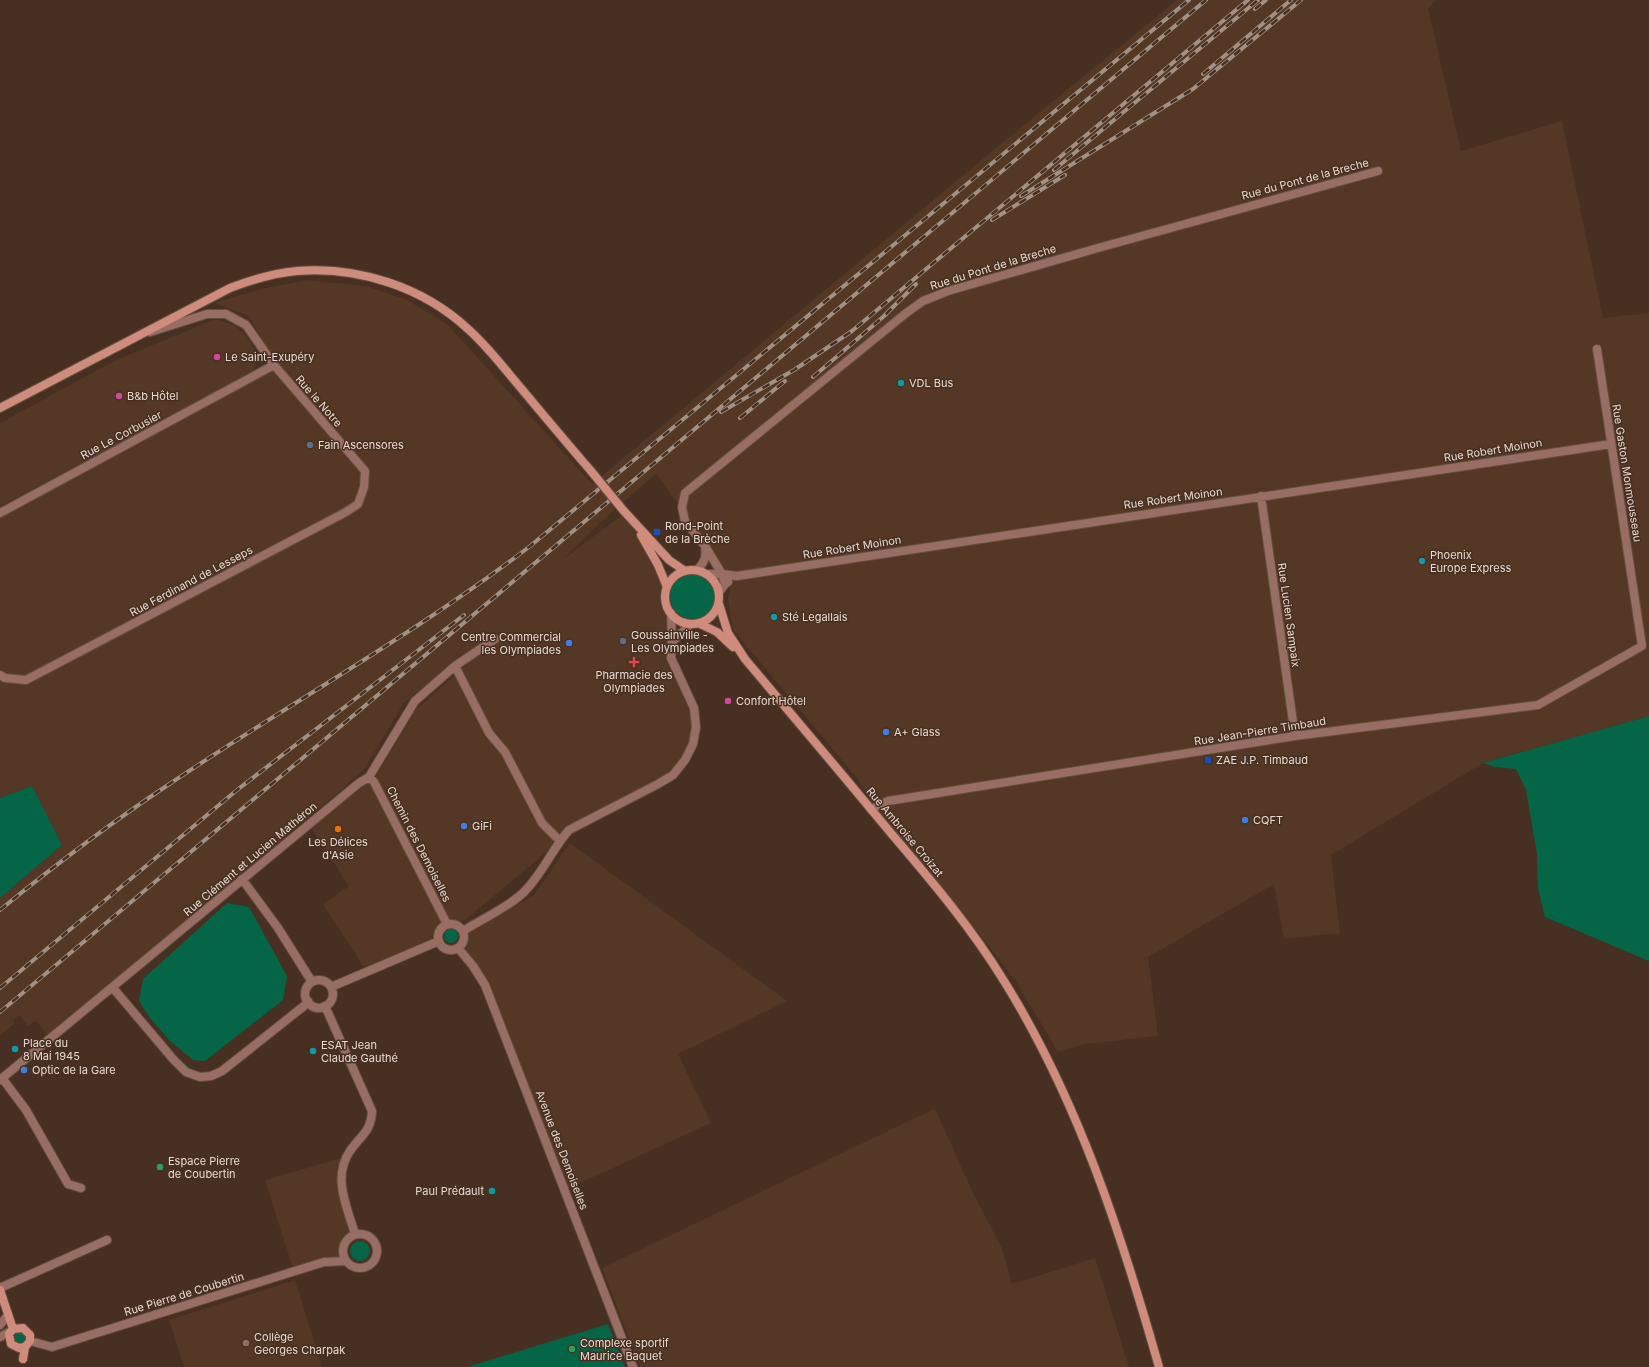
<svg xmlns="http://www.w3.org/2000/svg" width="1649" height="1367" font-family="Inter,sans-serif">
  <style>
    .built { fill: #543724 }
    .green { fill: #046547 }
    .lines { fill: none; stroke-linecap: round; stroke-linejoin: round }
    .street-casing { stroke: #644e40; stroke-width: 10 }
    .secondary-casing { stroke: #644e40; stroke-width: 10 }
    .street { stroke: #986e64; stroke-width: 8 }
    .secondary { stroke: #cf8c7d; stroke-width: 8 }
    .rail-casing { stroke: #a39085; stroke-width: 4 }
    .rail { stroke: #473021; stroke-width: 2.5; stroke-dasharray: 8; stroke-linecap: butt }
    .secondary-bridge-casing { stroke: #644e40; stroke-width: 10; stroke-linecap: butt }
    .secondary-bridge { stroke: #cf8c7d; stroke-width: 8 }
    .hotel-dot { fill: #d1479c; stroke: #473021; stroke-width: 1.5 }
    .culture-dot { fill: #0f9aa8; stroke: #473021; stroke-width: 1.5 }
    .service-dot { fill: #5c6f8a; stroke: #473021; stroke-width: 1.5 }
    .transit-dot { fill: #1a4fb4; stroke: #473021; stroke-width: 1.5 }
    .shop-dot { fill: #3f7fe0; stroke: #473021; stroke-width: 1.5 }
    .health-dot { fill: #e0444e; stroke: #473021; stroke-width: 1.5 }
    .food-dot { fill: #e8710a; stroke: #473021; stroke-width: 1.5 }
    .leisure-dot { fill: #2e9e5b; stroke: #473021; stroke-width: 1.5 }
    .education-dot { fill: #8d6e63; stroke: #473021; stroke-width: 1.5 }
    .labels { text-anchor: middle; stroke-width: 3; stroke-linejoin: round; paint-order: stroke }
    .street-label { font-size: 11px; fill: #e8d9d0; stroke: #473021 }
    .poi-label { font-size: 11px; fill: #e8d9d0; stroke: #473021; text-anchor: start }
  </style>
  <rect width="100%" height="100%" fill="#473021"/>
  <path class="built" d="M1177,0H1437L1428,8L1461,151L1562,121L1603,318L1649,313V716L1483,763L1331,855L1340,933L1284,939L1274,884L1148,957L1158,1036L1085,1044L1058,1052L1017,983L991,949L873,804L856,777L733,630L728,599L730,592L725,569L656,474L614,510L562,560L625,513L633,522L667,587L666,605L671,613V658L694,708L693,744L673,774L569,830L560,841L465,920L444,926L439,933V941L367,972L323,904L349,886L311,828L377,775L416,710L466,665L461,655L404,703L365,768L339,792L119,978L47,1035L36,1021L28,1026L19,1015L13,1020L15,1023L0,1035V898L62,845L32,787L0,798V513L274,365L249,316L214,303L261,289L307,280L366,286L407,300L447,324L592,484L1002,143Z
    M216,319L234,325L243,332L251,342L256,355V363L253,374L0,506V423L116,360Z
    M570,843L787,1001L678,1054L711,1123L565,1190L485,985L461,946L465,940V935L534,895Z
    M934,1109L937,1113L973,1193L1002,1248L1012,1284L1095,1258L1129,1367H640L602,1268Z
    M346,1157L341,1173L355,1234L346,1240L344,1245L343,1256L346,1261L294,1272L265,1180Z
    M295,1280L322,1367H184L169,1320Z"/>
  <path class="green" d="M670 596a23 23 0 1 1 46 0a23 23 0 1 1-46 0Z
    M1649,716V961L1545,917L1538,889L1537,854L1526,790L1516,769L1495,767L1483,763Z
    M32,786L62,845L0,898V798Z
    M227,903L249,907L287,976L283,1000L205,1061L193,1060L170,1041L150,1018L139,1001L143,979Z
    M444 936a7 7 0 1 1 14 0a7 7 0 1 1-14 0Z
    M350 1251a10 10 0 1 1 20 0a10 10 0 1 1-20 0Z
    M608,1324L625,1367H467Z
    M14 1338a6 6 0 1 1 12 0a6 6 0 1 1-12 0Z"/>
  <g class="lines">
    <defs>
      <path id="street" d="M1261,496L1295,736
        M0,513L274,365
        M697,570C704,563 707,557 705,547
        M706,574H722L737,576L1611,444
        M725,584L722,574L705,546L685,521L682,507L685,493L905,314L923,301L948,291L1098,248L1378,171
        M719,592L725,584L728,582
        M672,642L691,624
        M455,666L489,733L505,752L542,823L560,841
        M0,675L5,678L26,680L346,512L358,504L364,487L365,471L274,365L246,325L226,314H207L150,332
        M369,777L374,782L447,924
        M871,809L888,801L1295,736L1538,705L1642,646L1597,349
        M242,879L278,928L312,982
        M438 937a13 13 0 1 1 26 0a13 13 0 1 1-26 0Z
        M463,931C482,919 507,908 523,893C542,875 552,849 569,830L658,784L673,775L685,760L693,744L696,727L694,708L671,658L672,642L671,613
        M458,948L473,966L485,985L633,1367
        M305 994a14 14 0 1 1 28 0a14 14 0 1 1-28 0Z
        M331,987L439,941
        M113,988L173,1059L186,1072L200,1077L211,1076L222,1071L304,1006L308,1001
        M325,1006L372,1111C371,1132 361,1135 350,1151C332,1177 347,1207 355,1234
        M2,1078L26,1110L68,1184L81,1188
        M0,1080L359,783L369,777L415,701L455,666L495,639
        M343 1251a17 17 0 1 1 34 0a17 17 0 1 1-34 0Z
        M0,1288L107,1240
        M0,1325L8,1315
        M0,1337L11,1331
        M30,1341L52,1347L324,1262L346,1261"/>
      <path id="secondary" d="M0,408L230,288C251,280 274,273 297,271C358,266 423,287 468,329C485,344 500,363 515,381C540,411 565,441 591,471
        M623,510L669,560L685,571
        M641,535L658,565L667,587
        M665 597a27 27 0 1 1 54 0a27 27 0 1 1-54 0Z
        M719,604L728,633L745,659C793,716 842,774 890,832C930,879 971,927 1004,981C1078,1100 1121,1233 1159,1367
        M700,624L717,632L733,647
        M0,1290L13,1329
        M23,1359L25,1347L30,1341V1335L23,1328L13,1329L9,1334L11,1344L19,1348L25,1347"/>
    </defs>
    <use href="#street" class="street-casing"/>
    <use href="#secondary" class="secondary-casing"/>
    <use href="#street" class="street"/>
    <use href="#secondary" class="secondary"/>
    <defs>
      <path id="rail" d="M1255,9L1266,0
        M1203,74L1291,0
        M1054,170L1258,0
        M1021,196L1193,89L1301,0
        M992,220L1065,175
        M813,377L883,317L916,284
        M721,412L794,370L852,331L1248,0
        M740,418L785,381
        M0,910C55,865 112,822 171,783C290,703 415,634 529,547L1189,0
        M0,988L237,790L464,615
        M0,1012L1206,0"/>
    </defs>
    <use href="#rail" class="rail-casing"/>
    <use href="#rail" class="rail"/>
    <defs>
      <path id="secondary-bridge" d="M591,471L623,510"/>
    </defs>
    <use href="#secondary-bridge" class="secondary-bridge-casing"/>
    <use href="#secondary-bridge" class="secondary-bridge"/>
  </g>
  <g class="hotel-dot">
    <circle cx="217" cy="357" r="4"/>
    <circle cx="119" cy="396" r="4"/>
    <circle cx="728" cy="701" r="4"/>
  </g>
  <g class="culture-dot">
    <circle cx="901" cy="383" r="4"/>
    <circle cx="1422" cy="561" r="4"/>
    <circle cx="774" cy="617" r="4"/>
    <circle cx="15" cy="1049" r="4"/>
    <circle cx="313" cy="1051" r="4"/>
    <circle cx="492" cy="1191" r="4"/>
  </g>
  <g class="service-dot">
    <circle cx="310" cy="445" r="4"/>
    <circle cx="623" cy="641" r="4"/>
  </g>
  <g class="transit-dot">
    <rect x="653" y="528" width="8" height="8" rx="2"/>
    <rect x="1204" y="756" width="8" height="8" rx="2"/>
  </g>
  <g class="shop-dot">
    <circle cx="569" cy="643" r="4"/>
    <circle cx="886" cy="732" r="4"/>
    <circle cx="1245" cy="820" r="4"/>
    <circle cx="464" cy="826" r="4"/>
    <circle cx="24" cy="1070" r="4"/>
  </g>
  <path class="health-dot" d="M632 656h4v4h4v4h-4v4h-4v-4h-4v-4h4z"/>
  <circle class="food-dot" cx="338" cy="829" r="4"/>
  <g class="leisure-dot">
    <circle cx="160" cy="1167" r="4"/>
    <circle cx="572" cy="1349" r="4"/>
  </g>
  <circle class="education-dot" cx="246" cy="1343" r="4"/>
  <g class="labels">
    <g class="street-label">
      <text transform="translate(1305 179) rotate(-15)" y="4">Rue du Pont de la Breche</text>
      <text transform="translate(993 267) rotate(-17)" y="4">Rue du Pont de la Breche</text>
      <text transform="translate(319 401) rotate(49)" y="4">Rue le Notre</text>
      <text transform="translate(121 435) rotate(-28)" y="4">Rue Le Corbusier</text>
      <text transform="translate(1493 450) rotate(-9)" y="4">Rue Robert Moinon</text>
      <text transform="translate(1627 473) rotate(81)" y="4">Rue Gaston Monmousseau</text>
      <text transform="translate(1173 498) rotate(-8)" y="4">Rue Robert Moinon</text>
      <text transform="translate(852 547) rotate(-9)" y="4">Rue Robert Moinon</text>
      <text transform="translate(191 581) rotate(-28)" y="4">Rue Ferdinand de Lesseps</text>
      <text transform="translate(1289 615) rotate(82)" y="4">Rue Lucien Sampaix</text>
      <text transform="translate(1260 731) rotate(-9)" y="4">Rue Jean-Pierre Timbaud</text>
      <text transform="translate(905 832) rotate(50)" y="4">Rue Ambroise Croizat</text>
      <text transform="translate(419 844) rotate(63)" y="4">Chemin des Demoiselles</text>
      <text transform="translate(250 859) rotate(-40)" y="4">Rue Clément et Lucien Mathéron</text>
      <text transform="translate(562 1150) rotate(69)" y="4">Avenue des Demoiselles</text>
      <text transform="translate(184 1294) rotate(-17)" y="4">Rue Pierre de Coubertin</text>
    </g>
    <g class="poi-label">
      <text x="225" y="361">Le Saint-Exupéry</text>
      <text x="909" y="387">VDL Bus</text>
      <text x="127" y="400">B&amp;b Hôtel</text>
      <text x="318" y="449">Fain Ascensores</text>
      <text x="665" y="530">Rond-Point<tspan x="665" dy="13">de la Brèche</tspan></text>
      <text x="1430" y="559">Phoenix<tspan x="1430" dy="13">Europe Express</tspan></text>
      <text x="782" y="621">Sté Legallais</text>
      <text x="631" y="639">Goussainville -<tspan x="631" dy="13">Les Olympiades</tspan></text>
      <text x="561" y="641" text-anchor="end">Centre Commercial<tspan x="561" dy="13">les Olympiades</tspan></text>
      <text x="634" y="679" text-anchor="middle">Pharmacie des<tspan x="634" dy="13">Olympiades</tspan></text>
      <text x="736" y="705">Confort Hôtel</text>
      <text x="894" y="736">A+ Glass</text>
      <text x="1216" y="764">ZAE J.P. Timbaud</text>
      <text x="1253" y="824">CQFT</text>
      <text x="472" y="830">GiFi</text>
      <text x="338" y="846" text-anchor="middle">Les Délices<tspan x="338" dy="13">d'Asie</tspan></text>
      <text x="23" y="1047">Place du<tspan x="23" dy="13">8 Mai 1945</tspan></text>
      <text x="321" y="1049">ESAT Jean<tspan x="321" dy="13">Claude Gauthé</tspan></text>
      <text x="32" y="1074">Optic de la Gare</text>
      <text x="168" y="1165">Espace Pierre<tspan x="168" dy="13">de Coubertin</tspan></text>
      <text x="484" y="1195" text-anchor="end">Paul Prédault</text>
      <text x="254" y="1341">Collège<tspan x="254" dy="13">Georges Charpak</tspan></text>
      <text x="580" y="1347">Complexe sportif<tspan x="580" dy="13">Maurice Baquet</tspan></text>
    </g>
  </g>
</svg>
